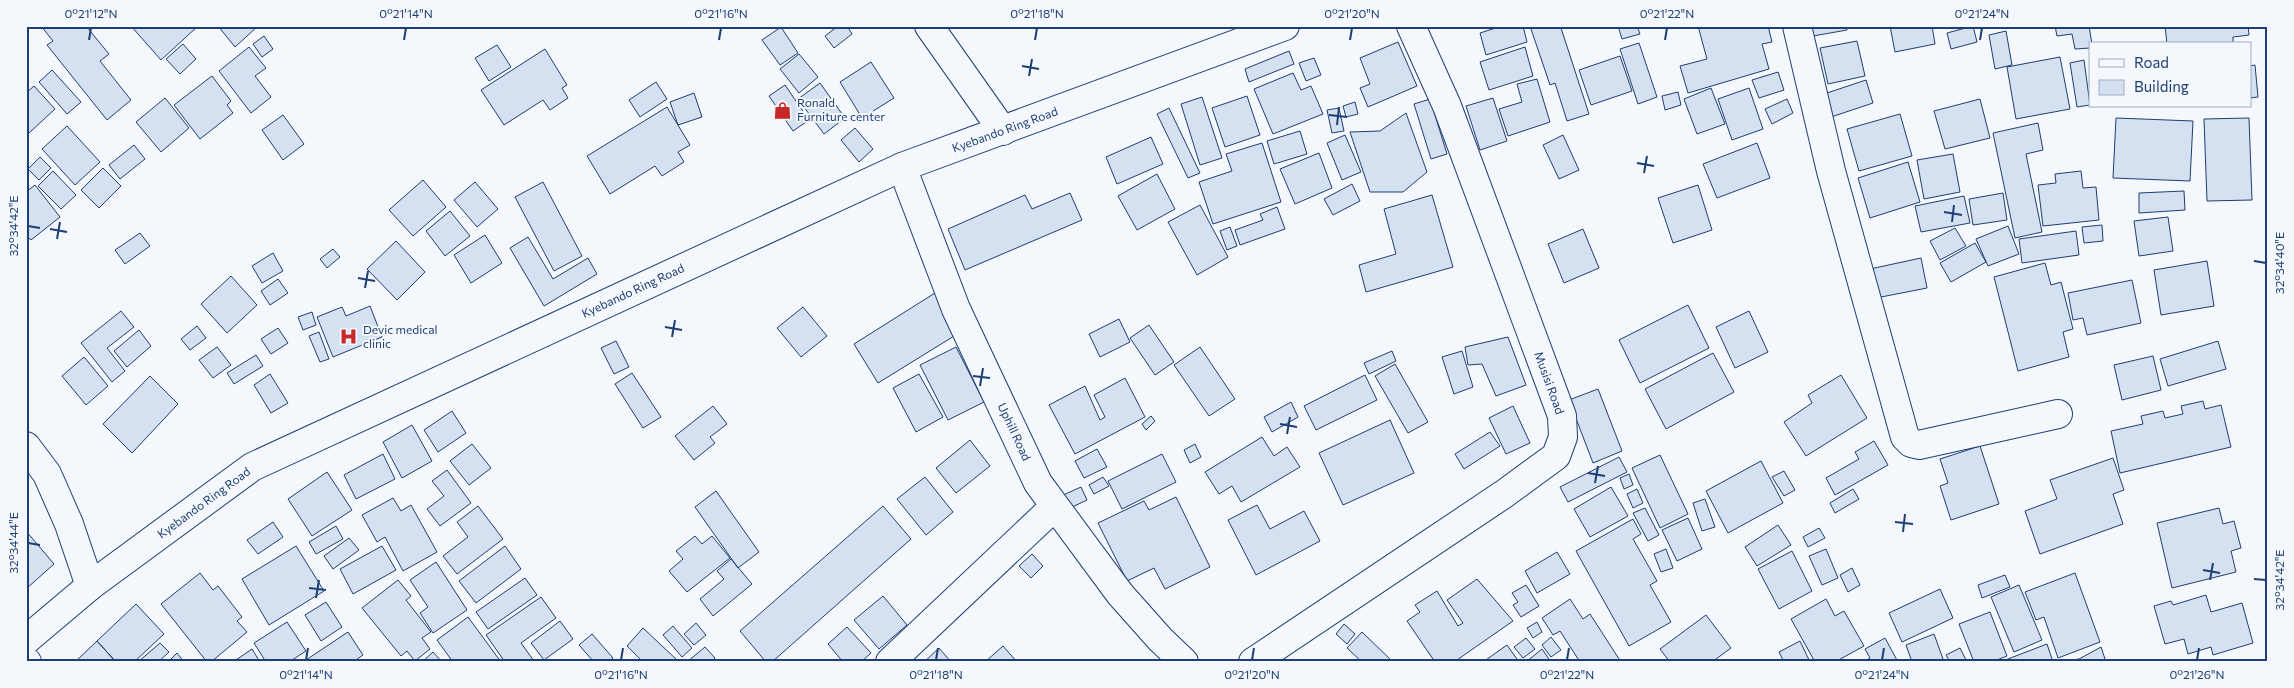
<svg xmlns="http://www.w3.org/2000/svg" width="2294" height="688" font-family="Commissioner,sans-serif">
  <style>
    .building { fill: #d5e0f0; stroke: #1d3f73 }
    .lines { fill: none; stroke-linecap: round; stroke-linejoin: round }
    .street-casing { stroke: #1d3f73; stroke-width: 30 }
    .secondary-casing { stroke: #1d3f73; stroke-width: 30 }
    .street { stroke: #f4f7fb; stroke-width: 28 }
    .secondary { stroke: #f4f7fb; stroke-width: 28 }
    .ticks { fill: none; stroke: #1d3f73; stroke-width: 2 }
    .labels { text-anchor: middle; stroke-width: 4; stroke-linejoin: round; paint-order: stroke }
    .poi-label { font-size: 12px; fill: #1d3f73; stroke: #f4f7fb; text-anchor: start }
    .street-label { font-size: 12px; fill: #1d3f73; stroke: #f4f7fb }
    .neatline { fill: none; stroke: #1d3f73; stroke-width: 2 }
    .ticks-label { font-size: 12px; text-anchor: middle; fill: #1d3f73 }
  </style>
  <rect width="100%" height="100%" fill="#f4f7fb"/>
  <path class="building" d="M41,26H86L109,54L100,61L131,100L107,120L47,45L53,41Z
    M131,26H198L161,60Z
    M218,26H258L235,47Z
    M838,26H847L852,34L834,48L825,36Z
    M1502,26H1523L1527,42L1486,55L1480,33Z
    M1530,26H1566L1561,28L1589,114L1567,121L1555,83L1550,85Z
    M1618,26H1637L1640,34L1622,39Z
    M1698,26H1768L1772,42L1762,44L1769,69L1688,93L1680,66L1707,59Z
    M1811,26H1846L1847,30L1813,36Z
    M1890,26H1932L1935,44L1895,52Z
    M1973,26L1977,42L1951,49L1947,33Z
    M2055,26H2089L2092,44H2090V48L2075,49L2072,34L2057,36Z
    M2165,26H2248L2249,35L2233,37V44H2167Z
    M781,27L798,53L780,65L762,40Z
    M2006,31L2012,65L1995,69L1989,35Z
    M264,36L273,49L262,57L253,44Z
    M1857,41L1865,76L1828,84L1820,48Z
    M1398,42L1417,86L1368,107L1360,88L1370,84L1360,58Z
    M1639,43L1657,97L1638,104L1620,49Z
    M183,44L196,59L180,74L166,59Z
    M497,45L511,67L489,81L475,58Z
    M249,47L266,68L255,76L271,97L251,113L219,71Z
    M1525,47L1533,76L1489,90L1480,62Z
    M545,49L567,85L562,88L568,98L550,110L543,100L504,125L481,90Z
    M1289,51L1294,64L1249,82L1245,69Z
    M799,54L818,77L799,93L780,69Z
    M1620,56L1632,91L1591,105L1579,70Z
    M2060,57L2070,109L2016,119L2007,67Z
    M1314,58L1321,75L1306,81L1299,63Z
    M2084,60L2090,105L2077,107L2070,63Z
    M871,62L894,98L862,118L840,82Z
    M2255,65L2258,97L2250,98V66Z
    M52,70L81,102L67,114L39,82Z
    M1778,72L1784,90L1759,98L1752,80Z
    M1293,73L1301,90L1311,86L1323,114L1273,134L1254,89Z
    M212,76L231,101L227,105L233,113L200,139L174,105Z
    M1537,79L1550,122L1508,136L1499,109L1522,102L1517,84Z
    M1866,80L1873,103L1831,117L1824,94Z
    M656,82L667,99L640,117L629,100Z
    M820,83L845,118L824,134L798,99Z
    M785,85L809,120L793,131L769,96Z
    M34,86L55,109L29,133L26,130V93Z
    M1711,88L1725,124L1697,134L1684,99Z
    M1749,88L1763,129L1732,140L1718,99Z
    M1678,92L1681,105L1665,110L1662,96Z
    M694,93L702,117L678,125L670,102Z
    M1247,96L1260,135L1225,147L1212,108Z
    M1202,97L1222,158L1200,165L1181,104Z
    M165,98L189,128L161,152L136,122Z
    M1493,98L1507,141L1480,150L1466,106Z
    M1430,99L1447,154L1431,159L1414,104Z
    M1787,99L1793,113L1772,124L1765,109Z
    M1980,99L1990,138L1945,149L1934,111Z
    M1355,102L1358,114L1346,117L1343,106Z
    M667,107L690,145L678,152L684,162L662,176L655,166L610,194L587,156Z
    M1169,108L1200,173L1188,178L1157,114Z
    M1339,108L1344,131L1332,133L1327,110Z
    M1406,113L1427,172L1403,192H1370L1350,132L1380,131Z
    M1900,114L1912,156L1859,171L1847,129Z
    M283,115L304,144L283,160L262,130Z
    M2116,118L2193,121L2190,181L2113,178Z
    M2249,118L2252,200L2207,201L2204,119Z
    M2038,123L2043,150L2026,154L2042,232L2015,238L1993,133Z
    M67,126L100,162L75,185L42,149Z
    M855,128L873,149L859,162L841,140Z
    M1300,131L1307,154L1274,164L1267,141Z
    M1345,135L1361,172L1342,180L1327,143Z
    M1563,135L1579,170L1559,179L1543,145Z
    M1151,137L1163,164L1117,184L1106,157Z
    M1262,143L1281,202L1213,224L1199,182L1232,171L1226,154Z
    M1757,143L1770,178L1717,198L1703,164Z
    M134,145L145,159L120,179L109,165Z
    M1319,153L1332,188L1295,204L1280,169Z
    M1953,154L1960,192L1924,199L1917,160Z
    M40,157L51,168L39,180L28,169Z
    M1908,162L1920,202L1870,218L1858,178Z
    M103,168L121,186L99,208L81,190Z
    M53,171L76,195L61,209L38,186Z
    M2081,171L2083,188L2096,187L2099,220L2043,226L2038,185L2056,183L2055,174Z
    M1157,174L1175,209L1137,230L1118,196Z
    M423,180L446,207L413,236L389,210Z
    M475,182L498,209L477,227L454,200Z
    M543,182L582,256L554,271L515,197Z
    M1352,184L1360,201L1333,215L1324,199Z
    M35,185L60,217L31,240L26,235V192Z
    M1698,185L1712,230L1673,243L1658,198Z
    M2184,191L2185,210L2139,213V193Z
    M1070,193L1082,220L965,270L948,229L1025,195L1032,209Z
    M2003,193L2007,220L1973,225L1969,199Z
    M1432,195L1453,267L1366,292L1359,265L1396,254L1384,209Z
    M1964,196L1970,223L1921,232L1915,206Z
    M1200,205L1228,257L1197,275L1168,222Z
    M1277,207L1285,229L1240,245L1235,230L1263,220L1260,214Z
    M450,211L470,236L445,256L426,231Z
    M2168,217L2173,251L2139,256L2134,221Z
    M2102,225L2103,241L2084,243L2082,227Z
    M2008,226L2019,254L1988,266L1976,239Z
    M1230,227L1237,246L1227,250L1220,231Z
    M1955,228L1966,246L1940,260L1930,241Z
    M1583,229L1599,268L1564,283L1548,244Z
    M2076,231L2079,255L2022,263L2019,239Z
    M140,233L150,246L125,264L115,250Z
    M485,235L502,263L471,283L454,255Z
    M528,237L553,279L588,258L597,274L544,306L510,248Z
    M396,241L425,272L397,300L367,269Z
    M1975,243L1986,262L1951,282L1940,263Z
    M333,249L340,257L327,268L320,259Z
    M273,253L283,271L262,283L252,266Z
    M1921,258L1927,288L1876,298L1870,269Z
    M2207,261L2214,306L2161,315L2154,270Z
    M2045,263L2051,285L2061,282L2073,329L2063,332L2069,357L2018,371L1994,277Z
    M231,276L257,305L227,333L201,304Z
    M278,279L288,293L270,305L261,291Z
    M2132,280L2141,323L2087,335L2083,318L2073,320L2068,293Z
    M935,293L959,333L878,383L854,344Z
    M1688,305L1709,348L1640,383L1619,340Z
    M370,306L382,337L333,357L317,317L342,307L346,316Z
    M803,307L827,336L801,357L777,328Z
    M121,311L134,327L107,348L125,371L112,382L81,343Z
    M1749,311L1768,352L1735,368L1716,327Z
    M312,312L316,325L303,330L298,317Z
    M1119,319L1130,342L1100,357L1089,334Z
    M1149,325L1174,362L1155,375L1130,338Z
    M197,326L206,338L190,350L181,339Z
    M278,328L288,343L271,354L261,339Z
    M139,330L151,346L127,367L114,351Z
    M319,332L329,359L320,362L309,336Z
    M1508,337L1526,385L1496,396L1482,364L1468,365L1465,347Z
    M616,341L629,367L614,374L601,348Z
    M2218,341L2226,369L2168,386L2160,359Z
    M217,347L231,365L213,378L199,360Z
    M956,347L984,402L948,420L920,365Z
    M1200,347L1235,399L1209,416L1174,365Z
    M1392,351L1396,361L1369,374L1364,363Z
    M1462,351L1473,387L1454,394L1442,357Z
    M1713,353L1734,392L1666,429L1645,389Z
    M256,355L263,366L234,384L227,373Z
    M2153,356L2161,390L2122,400L2114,365Z
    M84,357L108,386L86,405L62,376Z
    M1395,364L1428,422L1408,433L1375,376Z
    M632,373L661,417L643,428L615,384Z
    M270,374L288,403L271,413L254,385Z
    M919,374L943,417L916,432L893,388Z
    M1365,375L1377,400L1316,430L1304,406Z
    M1841,375L1867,418L1806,456L1784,422L1812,403L1808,395Z
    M150,376L178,404L132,453L103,424Z
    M1125,378L1145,417L1075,454L1049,405L1085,386L1100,420L1105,417L1094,395Z
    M1598,389L1622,451L1593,463L1569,400Z
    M2203,401L2205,409L2221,405L2231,447L2120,473L2111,431L2143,424L2141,416L2163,411L2165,418L2183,414L2181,406Z
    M1291,402L1298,417L1272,432L1264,417Z
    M713,406L727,424L710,437L715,443L694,460L675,436Z
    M1513,406L1530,443L1506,454L1489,418Z
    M452,411L466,433L438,452L424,430Z
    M1151,416L1155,421L1146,430L1142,424Z
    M1390,420L1414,473L1343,505L1319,453Z
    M412,425L432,461L402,478L383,442Z
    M1490,432L1500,446L1464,469L1455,454Z
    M1262,437L1274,456L1287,447L1300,467L1241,502L1232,486L1219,494L1205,472Z
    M970,440L990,466L956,493L936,468Z
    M1874,441L1888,465L1835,495L1826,478L1859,459L1855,452Z
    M472,444L491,468L469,485L450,461Z
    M1195,444L1201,457L1190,463L1184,450Z
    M1980,446L1999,504L1951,520L1940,486L1948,483L1940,459Z
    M1097,449L1107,467L1084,478L1075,461Z
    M383,454L395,479L356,499L344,475Z
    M1162,454L1176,482L1122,509L1108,481Z
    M1660,455L1688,514L1660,528L1632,468Z
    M1619,457L1627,472L1568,502L1560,487Z
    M2113,458L2124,490L2113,494L2123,524L2040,554L2025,511L2057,499L2050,480Z
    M1761,461L1783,503L1728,533L1706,491Z
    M447,470L471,503L440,526L427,509L444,496L432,481Z
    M1784,471L1795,490L1784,496L1772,477Z
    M327,472L352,510L312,536L288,499Z
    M1629,474L1633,485L1624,489L1620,478Z
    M925,477L953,512L926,535L897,499Z
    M1103,477L1109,486L1094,494L1089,485Z
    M1081,487L1087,500L1068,509L1061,496Z
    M1611,487L1628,516L1590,537L1574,509Z
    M1637,489L1643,503L1633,508L1627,494Z
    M1853,489L1859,499L1835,513L1830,503Z
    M716,491L759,552L738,568L695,507Z
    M1176,497L1210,567L1165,589L1154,568L1127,581L1098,523L1144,501L1149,510Z
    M393,498L401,511L411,505L437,552L403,571L385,537L377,542L362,515Z
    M1705,499L1715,527L1702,531L1693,503Z
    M1257,505L1270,529L1304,511L1320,541L1256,575L1228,520Z
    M478,506L503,539L457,574L443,556L468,537L457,522Z
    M883,506L911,539L772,662H766L740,631Z
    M1645,508L1659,535L1648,541L1633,513Z
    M2219,508L2223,524L2234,521L2241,548L2231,551L2236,572L2172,588L2157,523Z
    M1688,518L1702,549L1677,561L1662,530Z
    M1633,519L1641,534L1633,539L1657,581L1650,585L1671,622L1629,646L1576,551Z
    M273,522L283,537L258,554L247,540Z
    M1778,525L1791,545L1757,566L1745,547Z
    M336,526L343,539L316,554L309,542Z
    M1819,528L1825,538L1808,547L1803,537Z
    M26,531L54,564L26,589Z
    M695,536L702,544L712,536L730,558L687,592L669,571L683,559L676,551Z
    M349,538L359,550L333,569L324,556Z
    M296,546L324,591L269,625L242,579Z
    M382,546L396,570L353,594L340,569Z
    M505,546L521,569L476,603L459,581Z
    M1666,549L1673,568L1661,572L1654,554Z
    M1826,549L1838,578L1822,585L1809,556Z
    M1792,551L1812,591L1779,609L1758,569Z
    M1557,552L1570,574L1537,593L1525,571Z
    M1032,554L1043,566L1031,578L1019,566Z
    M731,559L752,584L713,616L700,599L724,579L717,571Z
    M436,562L467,610L433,633L420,613L428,607L410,580Z
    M1852,568L1860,585L1848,592L1840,575Z
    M200,573L213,590L218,586L242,617L237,621L247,632L211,662H207L161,604Z
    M2075,573L2100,642L2058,658L2044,617L2036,620L2025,592Z
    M2005,575L2010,587L1982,598L1978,585Z
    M525,578L537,595L488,629L476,612Z
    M1477,579L1513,621L1454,662H1435L1407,621L1420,612L1415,605L1437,591L1458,626L1463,623L1447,600Z
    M398,580L411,596L406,600L431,632L422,638L430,649L415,661L407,651L401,656L362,608Z
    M1526,585L1539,606L1521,617L1513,605L1518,602L1512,593Z
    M2019,585L2042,640L2014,652L1991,597Z
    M1940,589L1953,618L1902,642L1889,613Z
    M2206,595L2211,612L2242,603L2253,643L2213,655L2211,647L2188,654L2184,639L2165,644L2154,606L2171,601L2173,605Z
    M883,596L907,625L879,649L854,620Z
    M541,597L556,618L521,643L534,661L505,662L486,635Z
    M1570,599L1583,619L1590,614L1621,662H1580L1560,631L1553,635L1542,618Z
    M1826,599L1835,616L1844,611L1864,646L1835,662H1815L1791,619Z
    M326,602L342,627L321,641L305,615Z
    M136,604L164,634L134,662H116L97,641Z
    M1990,612L2007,656L1992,662H1974L1959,624Z
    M1706,615L1731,648L1712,662H1670L1660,649Z
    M468,617L501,662H453L437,640Z
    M560,621L573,639L544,660L531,643Z
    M287,622L306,651L289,662H266L254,643Z
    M1537,622L1542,632L1533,638L1527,628Z
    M696,623L706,635L694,645L684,634Z
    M1344,624L1355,634L1347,644L1336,634Z
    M673,626L692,648L682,657L663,635Z
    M847,627L871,653L861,662H843L828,644Z
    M643,628L677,660L676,662H643L627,646Z
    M348,632L363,655L353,662H303Z
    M1362,632L1393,662H1362L1347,648Z
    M592,634L613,658L608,662H594L579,645Z
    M1934,634L1943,659L1936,662H1912L1906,645Z
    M1551,637L1561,650L1551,657L1542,645Z
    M1526,638L1535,649L1523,658L1514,647Z
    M1885,638L1898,662H1863L1870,658L1865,649Z
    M97,641L116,662H75Z
    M1800,641L1810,662H1784L1779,652Z
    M160,643L169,652L158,662H138Z
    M2047,644L2053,662H2000Z
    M1507,645L1519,662H1483Z
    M1003,646L1017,662H985Z
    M705,647L715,658L711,662H687Z
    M2101,647L2106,662H2058L2079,659Z
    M939,648L951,662H924Z
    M1960,648L1967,662H1950L1946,655Z
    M252,649L260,662H233Z
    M1542,649L1551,662H1526Z
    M433,652L442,662H422Z
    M177,653L184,662H168Z"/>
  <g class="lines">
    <defs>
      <path id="street" d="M929,26L1003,131
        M1797,26L1831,171L1905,437L1911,443L1919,445L2058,414
        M902,167L956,309L1038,483L1120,594L1160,639L1184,662
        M26,446L47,474L69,524L90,586
        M26,661L27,662
        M890,662L1054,507
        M1253,662L1504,494L1556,456L1563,437L1562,416L1447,106L1411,26"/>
      <path id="secondary" d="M26,640L90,586L252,467L902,167L1285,26"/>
    </defs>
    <use href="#street" class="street-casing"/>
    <use href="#secondary" class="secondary-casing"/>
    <use href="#street" class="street"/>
    <use href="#secondary" class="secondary"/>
  </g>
  <path class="ticks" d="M89,40L91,28M404,40L406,28M719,40L721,28M1035,40L1037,28M1350,40L1352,28M1665,40L1667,28M1980,40L1982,28M1022,66L1039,69M1029,76L1032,59M1329,115L1347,117M1337,125L1339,107M1637,163L1654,166M1644,173L1647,156M1944,212L1962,215M1952,222L1954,205M28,226L40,228M50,229L67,232M57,239L60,222M2254,261L2266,263M358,278L375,281M365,288L368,271M665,327L682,330M672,337L675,320M973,376L990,378M980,386L983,368M1280,424L1297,427M1287,434L1290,417M1588,473L1605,476M1595,483L1598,466M1895,522L1913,524M1903,532L1905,514M28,543L40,545M2203,570L2220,573M2254,579L2266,580M2210,580L2213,563M309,588L326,590M316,598L319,580M306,660L308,648M621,660L623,648M936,660L938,648M1252,660L1254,648M1567,660L1569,648M1882,660L1884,648M2197,660L2199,648"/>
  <defs>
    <symbol id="shop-bare" viewBox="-9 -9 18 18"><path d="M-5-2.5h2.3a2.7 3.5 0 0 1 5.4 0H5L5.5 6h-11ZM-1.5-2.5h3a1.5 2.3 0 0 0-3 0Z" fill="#c62828" stroke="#f4f7fb" stroke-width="2.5" paint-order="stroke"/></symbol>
    <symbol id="hospital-bare" viewBox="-9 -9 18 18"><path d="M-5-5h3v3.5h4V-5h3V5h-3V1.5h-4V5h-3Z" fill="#c62828" stroke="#f4f7fb" stroke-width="2.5" paint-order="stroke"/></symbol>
  </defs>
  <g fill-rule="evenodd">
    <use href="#shop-bare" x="770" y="98" width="25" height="25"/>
    <use href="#hospital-bare" x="336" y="324" width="25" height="25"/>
  </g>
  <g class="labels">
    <g class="poi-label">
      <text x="797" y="107">Ronald<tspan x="797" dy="14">Furniture center</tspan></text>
      <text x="363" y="334">Devic medical<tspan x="363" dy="14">clinic</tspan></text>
    </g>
    <g class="street-label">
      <text transform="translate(1005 130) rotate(-20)" y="4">Kyebando Ring Road</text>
      <text transform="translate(633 291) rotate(-25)" y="4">Kyebando Ring Road</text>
      <text transform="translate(1549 383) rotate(70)" y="4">Musisi Road</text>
      <text transform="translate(1014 432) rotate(65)" y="4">Uphill Road</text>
      <text transform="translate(204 503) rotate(-36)" y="4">Kyebando Ring Road</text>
    </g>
  </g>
  <rect width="2294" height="688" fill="none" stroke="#f4f7fb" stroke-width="55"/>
  <rect x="2089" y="42" width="162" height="65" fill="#f4f7fb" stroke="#9eadc5"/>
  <rect x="2099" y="59" width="25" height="8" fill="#f4f7fb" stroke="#9eadc5"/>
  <text x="2134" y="68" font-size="15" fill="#1d3f73">Road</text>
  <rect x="2099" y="80" width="25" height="15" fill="#d5e0f0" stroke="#9eadc5"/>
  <text x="2134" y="92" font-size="15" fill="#1d3f73">Building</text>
  <rect x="28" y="28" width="2238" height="632" class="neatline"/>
  <g class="ticks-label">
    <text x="91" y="18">0°21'12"N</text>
    <text x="406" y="18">0°21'14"N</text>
    <text x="721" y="18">0°21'16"N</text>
    <text x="1037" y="18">0°21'18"N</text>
    <text x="1352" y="18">0°21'20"N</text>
    <text x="1667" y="18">0°21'22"N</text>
    <text x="1982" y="18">0°21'24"N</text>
    <text transform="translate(14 226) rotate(-90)" y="4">32°34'42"E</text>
    <text transform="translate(2280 263) rotate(-90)" y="4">32°34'40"E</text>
    <text transform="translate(14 543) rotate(-90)" y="4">32°34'44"E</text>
    <text transform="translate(2280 580) rotate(-90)" y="4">32°34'42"E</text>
    <text x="306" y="679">0°21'14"N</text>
    <text x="621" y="679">0°21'16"N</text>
    <text x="936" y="679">0°21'18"N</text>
    <text x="1252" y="679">0°21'20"N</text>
    <text x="1567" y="679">0°21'22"N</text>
    <text x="1882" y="679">0°21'24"N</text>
    <text x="2197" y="679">0°21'26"N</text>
  </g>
</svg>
